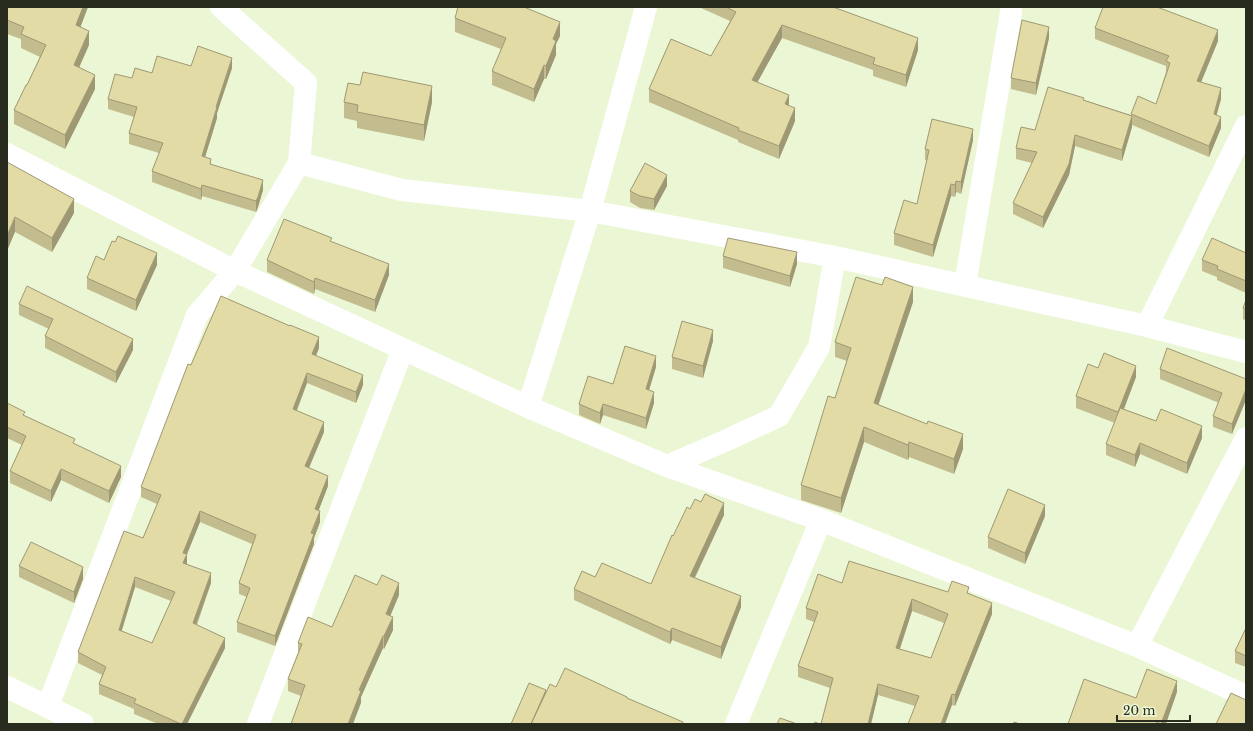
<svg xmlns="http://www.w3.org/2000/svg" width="1253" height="731" font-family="'Libre Baskerville',serif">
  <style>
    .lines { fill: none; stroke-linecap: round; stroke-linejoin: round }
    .minor { stroke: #fff; stroke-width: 22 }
    .wall { fill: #c2bc8e; fill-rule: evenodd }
    .shaded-wall { fill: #9e9974 }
    .building { fill: #e2dba5; stroke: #9e9974; fill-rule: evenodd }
  </style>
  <rect width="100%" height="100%" fill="#ebf7d4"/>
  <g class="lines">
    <path class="minor" d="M221,7L306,83L299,163
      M7,154L235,271L528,407L667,466L821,520L1137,646L1246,696
      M965,285L1011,12
      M1147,326L1246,126
      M528,407L590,211L646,7
      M667,466L727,440L779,416L819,347L835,257
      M1137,646L1246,438
      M7,687L83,724
      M48,706L197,315L235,271L299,163L402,190L590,211L835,257L1147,326L1246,352
      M258,724L403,349
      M736,724L821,520"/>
  </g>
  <path class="wall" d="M7,7H88L80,27L89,45L79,67L95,89L65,149L14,124V110L27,85L40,57L21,48V39L7,34Z
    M701,7H806L918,50L906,87L873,76V70L782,38L757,82L789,106L795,121L779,159L738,142V140L649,102V89L711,56L730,21L701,8Z
    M455,18L560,36L556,44V55L546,79H544L534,102L492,85V71L501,49L455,32Z
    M1095,28L1218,41L1201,82L1221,99L1216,115L1221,128L1209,157L1132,125V127L1122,161L1075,146L1069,175L1043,228L1013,214V203L1032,163L1016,159V148L1035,130L1084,100L1131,115V114L1156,104L1166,72V66L1095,39Z
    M1049,38L1036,95L1011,89V78Z
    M232,68L217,113V118L205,157L211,164L263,190L258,207L256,212L202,196L201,200L152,182V171L159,153L129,144V133L134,117L108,109V99L132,78L152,73Z
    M344,102H432L424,141L357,128V121L344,118Z
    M973,140L961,194L956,192L955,197L951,196L933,257L894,245V233L917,204L927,161L925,160V149Z
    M7,162L74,213L52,252L15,232Z
    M667,186L654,210L640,208L630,202V191Z
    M115,242L157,265L136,311L87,289V278L104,260Z
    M332,242L389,275L375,312L315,289L314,294L267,272V260Z
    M1246,253V293L1217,280V277L1202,271V260Z
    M723,256L797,264L790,287L723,268Z
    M1246,300V321L1243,319V308Z
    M913,302L878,404L963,449L954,474L909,457L908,460L864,442L841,513L801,500V485L835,398L847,361L835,357V342Z
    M19,304L133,350L116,383L45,348V336L49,329L19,315Z
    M713,341L703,378L672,369V357Z
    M319,348L316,356L363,385L356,403L307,383L297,411L324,432L309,468L328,486L318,511L320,522L314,538V544L275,646L237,632V622L247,597L239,594V583L252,544L200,522L187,554V564L211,583L197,625L225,648L187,724H158L134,714V709L99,694V684L102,675L78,663V652L143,538L157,504L141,497V487L191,365ZM135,587L171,601L152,643L121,631Z
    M656,367L649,390L654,403L646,429L603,415L600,424L579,415V404L613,384Z
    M1098,368L1136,377L1124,409L1156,421L1202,438L1187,474L1140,454L1135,467L1106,455V444L1115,423L1076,408V396Z
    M1160,369L1246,379L1232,434L1213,427V416L1219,403L1160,379Z
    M7,403L25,416L75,444L121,477L109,503L61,480L51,502L10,483V471L22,445L7,438Z
    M690,509L724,515L695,578L741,607L721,659L672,640L670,644L574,600V589L595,577L651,584L673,536Z
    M1045,516L1025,564L988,548V537Z
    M19,566L83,579L74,603L19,577Z
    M842,583L948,592L969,593L992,614L955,706L952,705L915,706L878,695L871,724H821L830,688L798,677V666L814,622L806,619V608ZM912,611L944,623L931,658L900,649Z
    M399,595L390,616L393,630L384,649L383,648L361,697V703L301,696L288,691V679L298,654V643Z
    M1246,628V667L1235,663V651Z"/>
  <path class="shaded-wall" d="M83,7H88L76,39V25Z
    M560,22V36L556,44V55L546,79V66L553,39Z
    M782,25V38L752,92V80Z
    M1049,27V38L1036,95V83Z
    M1218,30V41L1197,92V81Z
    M89,31V45L74,79V65Z
    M918,38V50L906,87V75Z
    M232,58V68L217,113V118L202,167V156L216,107Z
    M544,65V79L534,102V89Z
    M95,75V89L65,149V135Z
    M432,86V102L424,141V125Z
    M1221,88V99L1214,125V114Z
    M789,95V107L785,104Z
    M795,108V121L779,159V146Z
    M1132,116V127L1122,161V150Z
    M1221,117V128L1209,157V146Z
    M973,129V140L961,194V182Z
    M1075,135V146L1069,175L1043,228V217Z
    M667,175V186L654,210V199Z
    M263,180V190L258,207L256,212V201Z
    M956,181V192L955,197V185Z
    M951,184V196L933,257V245Z
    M202,185V196L201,200V189Z
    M74,199V213L52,252V238Z
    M15,217V232L7,251V236Z
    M797,252V264L790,287V276Z
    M157,253V265L136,311V300Z
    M389,264V275L375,312V300Z
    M315,278V289L314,294V282Z
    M913,287V302L874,418V403Z
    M713,330V341L703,378V366Z
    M319,337V348L312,365V354Z
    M133,339V350L116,383V372Z
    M656,356V367L646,400V389Z
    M1136,366V377L1118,424V412Z
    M307,373V383L293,419V409Z
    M363,375V385L356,403V392Z
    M1246,389V400L1232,434V424Z
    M654,392V403L646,429V418Z
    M603,404V415L600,424V413Z
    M324,422V432L305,477V466Z
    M1202,426V438L1187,474V463Z
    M864,427V442L841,513V498Z
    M963,434V449L954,474V459Z
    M909,442V457L908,460V445Z
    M1140,443V454L1135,467V455Z
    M121,466V477L109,503V491Z
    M61,469V480L51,502V491Z
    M328,476V486L315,520V509Z
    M724,503V515L690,587V576Z
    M1045,505V516L1025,564V553Z
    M200,511V522L187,554V565L183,573V553Z
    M320,511V522L314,538V544L275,646V636Z
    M83,567V579L74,603V592Z
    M211,573V583L193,633V623Z
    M135,577V587L119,640V630Z
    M399,583V595L386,626V614Z
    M741,596V607L721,659V647Z
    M912,599V611L896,660V648Z
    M992,603V614L955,706V695Z
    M393,617V630L384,649V636Z
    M672,628V640L670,644V632Z
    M383,636V648L361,697V703L353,724H348L359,690Z
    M225,638V648L187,724H182Z
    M1177,681V692L1166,724H1161Z
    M878,684V695L871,724H868Z
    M546,690V703L531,724Z
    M952,694V705L945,724H941Z"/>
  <path class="building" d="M7,7H83L76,25L89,31L74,65L95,75L65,135L14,110L26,85H27L46,45L21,34L24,27L7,20Z
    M458,7H524L560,22L553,39L556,41L546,66L544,65L534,89L492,71L506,38L455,18Z
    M726,7H833L918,38L906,75L873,64L875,58L782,25L752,80L789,95L785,104L795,108L779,146L738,130L739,128L649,89L671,39L711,56L736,12Z
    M1103,7H1157L1218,30L1197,81L1221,88L1214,114L1221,117L1209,146L1131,114L1138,96L1156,104L1170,63L1166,61L1169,56L1095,28Z
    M1022,20L1049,27L1036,83L1011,78Z
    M198,46L232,58L216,107H217L202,156L211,159L210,164L263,180L258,197L256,201L202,185L201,189L152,171L163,143L129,133L137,107L108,99L115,74L132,78L135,68L152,73L157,56L191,66Z
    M363,72L432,86L424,125L357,112L358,105L344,102L348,83L360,85Z
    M1048,87L1084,98L1083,100L1132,116L1122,150L1075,135L1069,164L1043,217L1013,203L1037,152L1016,148L1021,127L1035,130Z
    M932,119L973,129L961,182L956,181L955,185L951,184L933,245L894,233L904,200L917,204L929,150L925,149Z
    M7,162L74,199L52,238L15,217L7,236Z
    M645,163L667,175L654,199L640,196L630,191Z
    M284,219L332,238L330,241L389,264L375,300L315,278L314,282L267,260Z
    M118,236L157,253L136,300L87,278L96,256L104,260L112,241L115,242Z
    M728,238L797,252L790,276L723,256Z
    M1212,238L1246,253V281L1217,269L1218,266L1202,260Z
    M856,277L882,285L885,277L913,287L874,403L927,424L928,421L963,434L954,459L909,442L908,445L864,427L841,498L801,485L828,396L835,398L851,348L835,342Z
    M27,286L133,339L116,372L45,336L53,319L19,304Z
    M221,296L290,326V325L319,337L312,354L363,375L356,392L307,373L293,409L324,422L305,466L328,476L315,509L320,511L311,533L314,534L275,636L237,622L250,588L239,583L256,535L200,511L183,553L187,554L183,563L211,573L193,623L225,638L182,724H181L134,703L136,699L99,684L106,667L78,652L124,531L143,538L161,495L141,487L188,364L191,365ZM135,577L175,592L152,643L119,630Z
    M1246,300V309L1243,308Z
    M682,321L713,330L703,366L672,357Z
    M625,346L656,356L646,389L654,392L646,418L603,404L600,413L579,404L588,376L613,384Z
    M1167,348L1246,379V389L1232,424L1213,416L1222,393L1160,369Z
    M1104,353L1136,366L1118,412L1076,396L1088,364L1098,368Z
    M7,403L25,412L23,415L75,439L73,443L121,466L109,491L61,469L51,491L10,471L26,436L7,427Z
    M1120,408L1156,421L1161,409L1202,426L1187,463L1140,443L1135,455L1106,444Z
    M1008,489L1045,505L1025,553L988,537Z
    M705,494L724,503L690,576L741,596L721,647L672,628L670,632L574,589L582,571L595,577L602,563L651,584L672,535L673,536L687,507L690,509L695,499L701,502Z
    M31,542L83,567L74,592L19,566Z
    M849,561L948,592L952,581L969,587L967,593L992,603L955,695L952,694L941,724H908L919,696L878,684L868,724H821L833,678L798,666L818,612L806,608L818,574L842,583ZM912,599L948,614L931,658L896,648Z
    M355,575L377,585L382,575L399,583L386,614L393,617L384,636H383L359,690L361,691L348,724H291L305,685L288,679L302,644L298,643L308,617L332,627Z
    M1246,628V656L1235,651Z
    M565,668L627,697V698L683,722V724H531L550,684L556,687Z
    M1147,669L1177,681L1161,724L1157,722L1156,724H1068L1084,679L1136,698Z
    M529,683L546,690L531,724H511Z
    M1231,693L1246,700V724H1216Z
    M780,718L797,724H777Z
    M815,722L820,724H814Z
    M1014,722L1020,724H1013Z"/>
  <rect width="1253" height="731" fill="none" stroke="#282c1f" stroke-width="16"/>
  <path d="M1117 715v6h73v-6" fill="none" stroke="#282c1f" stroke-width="2"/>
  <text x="1123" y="715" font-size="12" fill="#282c1f" stroke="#ebf7d4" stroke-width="3" paint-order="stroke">20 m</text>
</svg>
